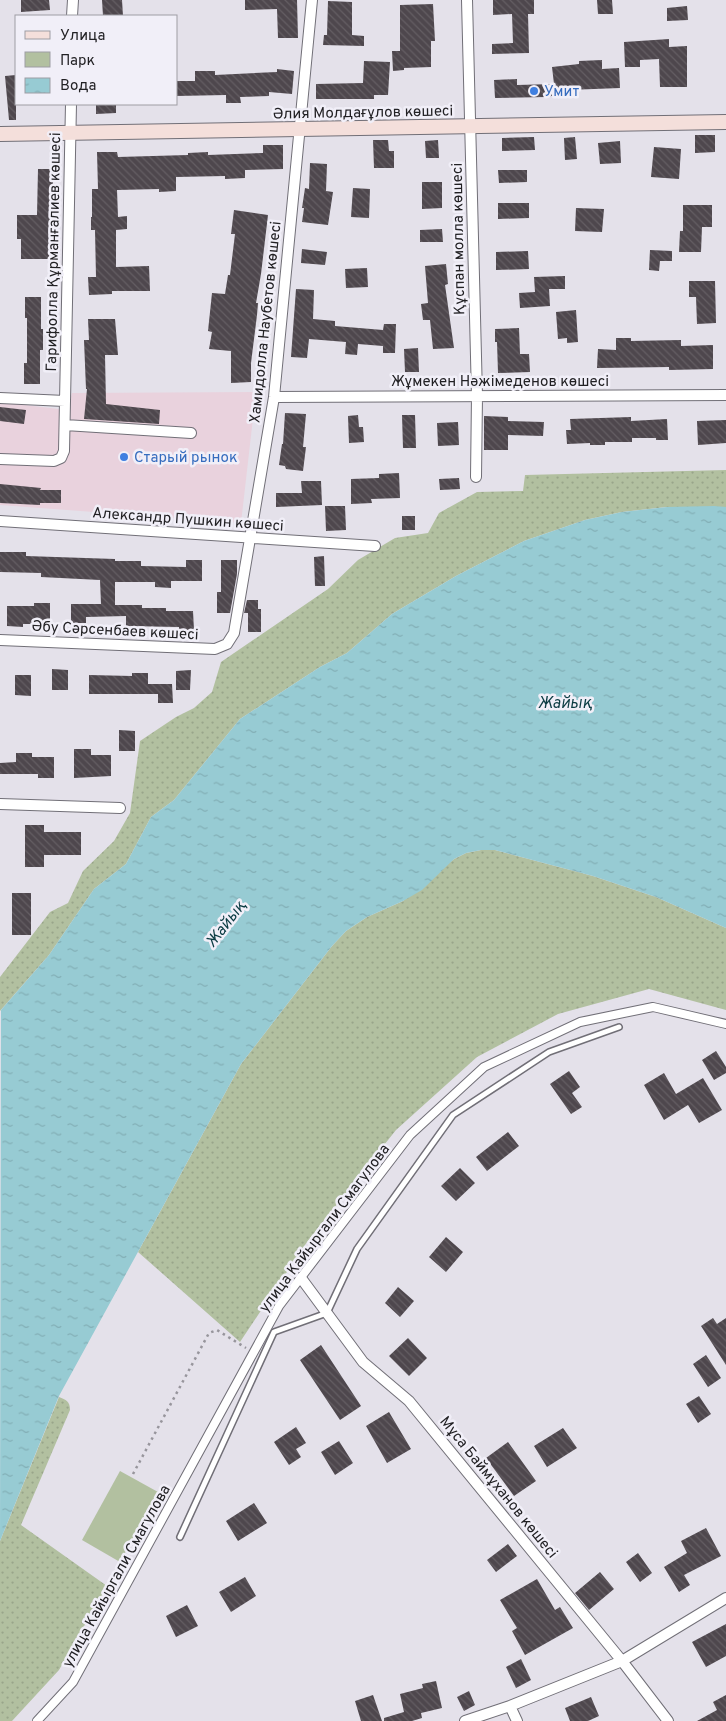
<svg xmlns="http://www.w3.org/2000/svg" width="726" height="1721" font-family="Overpass,sans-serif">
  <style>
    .commercial { fill: #e9d2dd }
    .grass { fill: url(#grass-dots) }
    .green { fill: #b2c0a0 }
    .water { fill: url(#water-ripples) }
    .building { fill: url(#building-back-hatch) }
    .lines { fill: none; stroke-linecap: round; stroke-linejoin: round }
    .service-casing { stroke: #716f77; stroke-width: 8 }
    .pedestrian-casing { stroke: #716f77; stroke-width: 10 }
    .minor-casing { stroke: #716f77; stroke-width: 12 }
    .secondary-casing { stroke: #716f77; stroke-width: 16 }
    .path { stroke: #97959c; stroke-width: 2.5; stroke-dasharray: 2.5 4; stroke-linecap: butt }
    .service { stroke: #fff; stroke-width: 5 }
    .pedestrian { stroke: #fff; stroke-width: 8 }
    .minor { stroke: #fff; stroke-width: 10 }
    .secondary { stroke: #f4dfdb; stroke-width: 14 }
    .shop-dot { fill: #3f7fe0; stroke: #f1eff8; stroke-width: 2 }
    .labels { text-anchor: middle; stroke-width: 5; stroke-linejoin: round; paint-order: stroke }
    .shop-label { font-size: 15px; fill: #366cbe; stroke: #f1eff8; text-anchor: start }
    .street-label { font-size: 15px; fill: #222124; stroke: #f1eff8 }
    .water-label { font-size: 16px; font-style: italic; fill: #0c3c43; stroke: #f1eff8 }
  </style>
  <defs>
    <pattern id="grass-dots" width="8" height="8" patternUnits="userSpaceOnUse" patternTransform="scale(1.25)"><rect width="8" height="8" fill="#b2c0a0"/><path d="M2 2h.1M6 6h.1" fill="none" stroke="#99a58a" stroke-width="1.8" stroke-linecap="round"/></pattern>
    <pattern id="water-ripples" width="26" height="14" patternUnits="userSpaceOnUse" patternTransform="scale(1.25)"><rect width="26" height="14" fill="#97cbd3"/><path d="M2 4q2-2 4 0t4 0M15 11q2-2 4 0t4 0" fill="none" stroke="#82aeb5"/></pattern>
    <pattern id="building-back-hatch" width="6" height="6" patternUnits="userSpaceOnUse" patternTransform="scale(1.25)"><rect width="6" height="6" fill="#4e474d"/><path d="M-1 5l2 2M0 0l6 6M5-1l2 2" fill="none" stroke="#645e63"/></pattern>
  </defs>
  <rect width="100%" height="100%" fill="#e4e1ea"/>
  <path class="commercial" d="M256,392L241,523L0,505V402L67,410L72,393Z"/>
  <path class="grass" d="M726,470V507H667L622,512L585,520L524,541L456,576L392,614L347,653L320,667L240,719L174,800L151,817L126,864L94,889L49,955L0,1011V977L50,912L68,903L83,871L114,841L130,813L140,741L176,717L194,708L212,692L221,662L328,589L358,560L395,538L428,533L439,513L477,492L523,491L525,475Z
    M481,850H495L593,876L656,897L726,928V1010L649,989L558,1014L477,1057L396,1130L307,1242L240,1342L138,1252L241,1064L332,946L346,931L367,917L403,901L454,859L466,853Z
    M59,1397C66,1400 70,1401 70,1410L21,1525L107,1586L59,1670L12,1721H0V1541Z"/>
  <path class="green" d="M120,1471L158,1492L120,1562L82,1540Z"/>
  <path class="water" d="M714,506L726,507V928L656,897L593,876L495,850H481L466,853L454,859L422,890L403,901L367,917L346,931L332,946L241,1064L59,1396L0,1541L1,1010L49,955L94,889L126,864L151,817L174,800L240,719L320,667L347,653L392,614L456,576L524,541L585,520L622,512L667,507Z"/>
  <path class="building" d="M21,0H49L50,10L21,12Z
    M102,0H122L123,16H103Z
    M245,0H297L298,38H278L277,9L245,10Z
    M493,0H534V14H528L529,53L492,54V44L513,43L512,14L493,15Z
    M597,0H612L613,14H598Z
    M328,1L352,2V35L364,36V46L323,45L324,35H327Z
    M433,4L435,41H431V67L404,68V70L393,71L392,51H400V5Z
    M687,6L688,20L667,21V8Z
    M669,39V47L687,46V87H660L659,59L640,60V67H625L624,42Z
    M602,60V69L619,68L620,88L568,90V93L546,97L495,98L494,80L517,79V85L554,84L552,67L579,64V61Z
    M364,61L390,62L388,95H374V99H316V84L363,83Z
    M277,69L294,71L292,94L269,92V96L240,97L241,103H226V95L176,96V81H195V71H215V75L277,72Z
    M16,75V120H9L5,76Z
    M96,104H116V113L96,114Z
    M695,135H715V152L695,153Z
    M534,137L535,150L502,151V138Z
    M575,137L577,159L565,160L564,138Z
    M373,140H388L389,151H394V168H374Z
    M438,140L439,158H426L425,141Z
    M620,141L621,163L600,164L598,143Z
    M263,145H283V169L245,170V178L225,179V176L176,177V191L159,192V189L117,190L118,217L127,216V229L116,230V267L149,266L150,291H112V294L89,295L88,277H96L95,230H91V217H92V189H98L97,152H117L118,157L188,155V153L208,152V155L263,153Z
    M654,147L681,149L679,179L651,177Z
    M310,163L327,164L326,191L333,192L328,225L302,222L304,208H302L305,188L309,189Z
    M38,169H53V203H51L49,259H21V239H17V215H37Z
    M498,170H527V182L499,183Z
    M422,182H442V208L422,209Z
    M353,188L370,189L369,218L351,217Z
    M498,203H529V218L498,219Z
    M683,205H712V227H702L701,252H679L680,231H683Z
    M576,208L604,209L602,232L575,231Z
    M234,210L268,215L261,274L256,303H258L257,315L251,363V382L231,383V351L209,349L212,332L208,331L212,293L225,294L228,275H230L235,234H231Z
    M442,229L443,242H420V230Z
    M302,249L327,252L325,265L301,263Z
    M650,250L672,251V261H660L659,271L649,270Z
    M528,251L529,269L496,270V252Z
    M446,264L448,284L445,285L454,348L433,349L430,320H423L421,304L428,303L425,266Z
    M367,268L368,287L346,288L345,269Z
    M565,276V289H549L550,306L520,308L519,293L535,292L534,277Z
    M689,281H715L716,323L697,324L696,297H689Z
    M296,289L314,290L313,319L335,321V326L383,330L384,324H396L395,353H383V346L358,344L357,355L345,354L346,342L309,339L307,358L291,357Z
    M25,297H41V329H43V350H40V384H24V363H27V318H25Z
    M576,310L578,342L567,343V338L558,339L556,312Z
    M88,319H115L118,355H105L106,404L160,410L159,424L84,419L87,389H86L84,340H89Z
    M519,328L520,354H529L530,372L498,373L497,342H495V329Z
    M616,338H631V341L681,340V346L713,345V369L669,370V367L597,368L598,349L616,350Z
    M418,348L419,372H405L404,349Z
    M0,407L26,410L24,424L0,421Z
    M285,413L306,414L303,447H306L303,471L286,469L285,466L279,465L282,444H283Z
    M358,415L359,427H363L364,442L349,443L348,416Z
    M402,415H415L416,448H403Z
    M484,416L508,417V421L544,422L543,436L508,435V450H484Z
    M631,417V421L667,419L668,440H656V438H632V442H605V445H590V443L567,444L566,430H571L570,419Z
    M726,420V443L698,445L697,421Z
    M458,422L459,445L438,446L437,423Z
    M399,473L400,498L371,499L372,503L351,504V479L379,478V474Z
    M459,478L460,489L440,490L439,479Z
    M301,481H321L322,505L276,507V493H302Z
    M0,484L41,488L40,490H61V503H40V505L0,503Z
    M325,506H345L346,530L326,531Z
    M402,516H415V530H402Z
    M0,552H26V556L115,559V561H141V566L186,567V560H202V581H171V588L155,587V582H115V605H142V608H166V611H193L194,630H179V627L126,626V616L86,617V623H71V604H101L100,580L41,577V573L0,572Z
    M324,556L325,586H315L314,557Z
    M221,560H237V574L230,613H217V592H221Z
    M247,600H258V609H261V632H248V613H244Z
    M34,603H50V624H23V627L7,626V606H34Z
    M52,669L68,670V690H52Z
    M191,670L190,690H176V671Z
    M132,673H148V684H172L173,703H158V694H89V675L132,676Z
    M15,675H31V696L15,695Z
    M119,730L135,731V751H119Z
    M74,749H91V755H111V776L74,778Z
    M16,753H32V757H54V778H38V774H0V763L16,762Z
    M25,825H44V832H81V855H44V867H25Z
    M12,893H31V935H12Z
    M716,1051L726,1067V1073L714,1080L702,1060Z
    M569,1071L580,1087L572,1093L582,1107L571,1114L550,1084Z
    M664,1073L676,1094L703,1078L722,1110L699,1123L688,1105L664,1120L644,1085Z
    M508,1132L519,1146L487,1171L476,1157Z
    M460,1168L475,1183L456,1201L441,1186Z
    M446,1237L463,1252L446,1272L429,1257Z
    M398,1287L414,1301L400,1317L385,1303Z
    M713,1318L717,1324L726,1318V1365L701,1326Z
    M408,1338L427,1358L409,1376L389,1356Z
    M321,1345L361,1406L340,1420L300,1360Z
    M706,1355L721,1378L708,1387L693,1364Z
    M699,1396L711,1414L698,1423L686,1404Z
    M389,1412L411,1449L387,1463L366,1426Z
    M296,1427L306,1443L296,1449L301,1457L289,1465L274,1442Z
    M563,1428L577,1448L547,1467L534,1446Z
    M339,1441L353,1463L335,1475L321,1452Z
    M508,1442L536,1481L514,1496L486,1458Z
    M254,1503L267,1523L238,1541L226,1521Z
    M706,1528L721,1556L684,1575L690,1585L679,1592L664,1567L687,1553L681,1541Z
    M508,1544L517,1556L496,1572L487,1560Z
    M638,1553L652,1573L640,1582L626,1562Z
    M600,1572L614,1589L589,1610L575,1593Z
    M245,1577L256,1596L231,1612L219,1592Z
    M537,1579L555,1610L560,1607L573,1628L525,1655L512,1631L517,1628L500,1600Z
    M187,1605L198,1626L176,1637L166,1616Z
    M726,1624V1656L706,1667L692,1642Z
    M521,1659L531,1680L516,1688L506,1667Z
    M436,1681L442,1708L421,1713L422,1718L412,1721H384V1718L404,1712L400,1694L423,1688L422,1684Z
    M469,1691L475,1705L464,1711L457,1697Z
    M373,1695L382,1721H361L355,1701Z
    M726,1695V1721H697L717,1710L713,1702Z
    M591,1697L599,1716L588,1721H570L565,1708Z"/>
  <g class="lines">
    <defs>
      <path id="service" d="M180,1537L274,1332L327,1313L357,1249L453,1115L549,1052L619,1027"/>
      <path id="pedestrian" d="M37,1721L73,1682L279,1306L410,1135L484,1067L580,1022L653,1007L726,1024"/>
      <path id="minor" d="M467,0L477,396L476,477
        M72,16L73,0
        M274,397L726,395
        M0,398L65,401
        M65,425L191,433
        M0,459L54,461L61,458L64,451L71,104
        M0,521L375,546
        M0,640L215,649L227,644L234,633L274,397L312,0
        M0,804L120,808
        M301,1278L363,1362L409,1401L622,1661L668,1721
        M510,1706L517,1721
        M465,1721L510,1706L622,1661L726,1598"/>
      <path id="secondary" d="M0,134L726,122"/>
    </defs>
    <use href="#service" class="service-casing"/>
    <use href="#pedestrian" class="pedestrian-casing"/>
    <use href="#minor" class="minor-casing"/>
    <use href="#secondary" class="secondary-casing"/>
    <path class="path" d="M133,1474L209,1333L217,1330L246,1348"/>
    <use href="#service" class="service"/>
    <use href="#pedestrian" class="pedestrian"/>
    <use href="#minor" class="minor"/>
    <use href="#secondary" class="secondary"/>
  </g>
  <g class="shop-dot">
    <circle cx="534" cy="91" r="5"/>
    <circle cx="124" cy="457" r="5"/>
  </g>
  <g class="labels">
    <g class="shop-label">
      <text x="544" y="96">Умит</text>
      <text x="134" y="462">Старый рынок</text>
    </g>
    <g class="street-label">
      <text transform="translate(363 112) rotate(-1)" y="5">Әлия Молдағұлов көшесі</text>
      <text transform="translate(458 239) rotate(-91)" y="5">Құспан молла көшесі</text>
      <text transform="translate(53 252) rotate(-89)" y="5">Гарифолла Құрманғалиев көшесі</text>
      <text transform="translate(265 322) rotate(-84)" y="5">Хамидолла Наубетов көшесі</text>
      <text x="500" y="386">Жұмекен Нәжімеденов көшесі</text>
      <text transform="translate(188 519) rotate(4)" y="5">Александр Пушкин көшесі</text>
      <text transform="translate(115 630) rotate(3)" y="5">Әбу Сәрсенбаев көшесі</text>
      <text transform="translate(324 1228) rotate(-53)" y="5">улица Кайыргали Смагулова</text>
      <text transform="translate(499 1487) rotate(51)" y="5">Мұса Баймұханов көшесі</text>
      <text transform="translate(116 1576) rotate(-61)" y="5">улица Кайыргали Смагулова</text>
    </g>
    <g class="water-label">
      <text x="565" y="708">Жайық</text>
      <text transform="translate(225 923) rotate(-52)" y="6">Жайық</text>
    </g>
  </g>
  <rect x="15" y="15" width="162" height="90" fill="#f1eff8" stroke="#9e9da3"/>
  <rect x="25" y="31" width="25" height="8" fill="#f4dfdb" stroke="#9e9da3"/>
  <text x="60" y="40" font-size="15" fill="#222124">Улица</text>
  <rect x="25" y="52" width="25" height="15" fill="#b2c0a0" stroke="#9e9da3"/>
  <text x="60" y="65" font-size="15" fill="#222124">Парк</text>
  <rect x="25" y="78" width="25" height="15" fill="url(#water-ripples)" stroke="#9e9da3"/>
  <text x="60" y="90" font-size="15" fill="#222124">Вода</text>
</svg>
